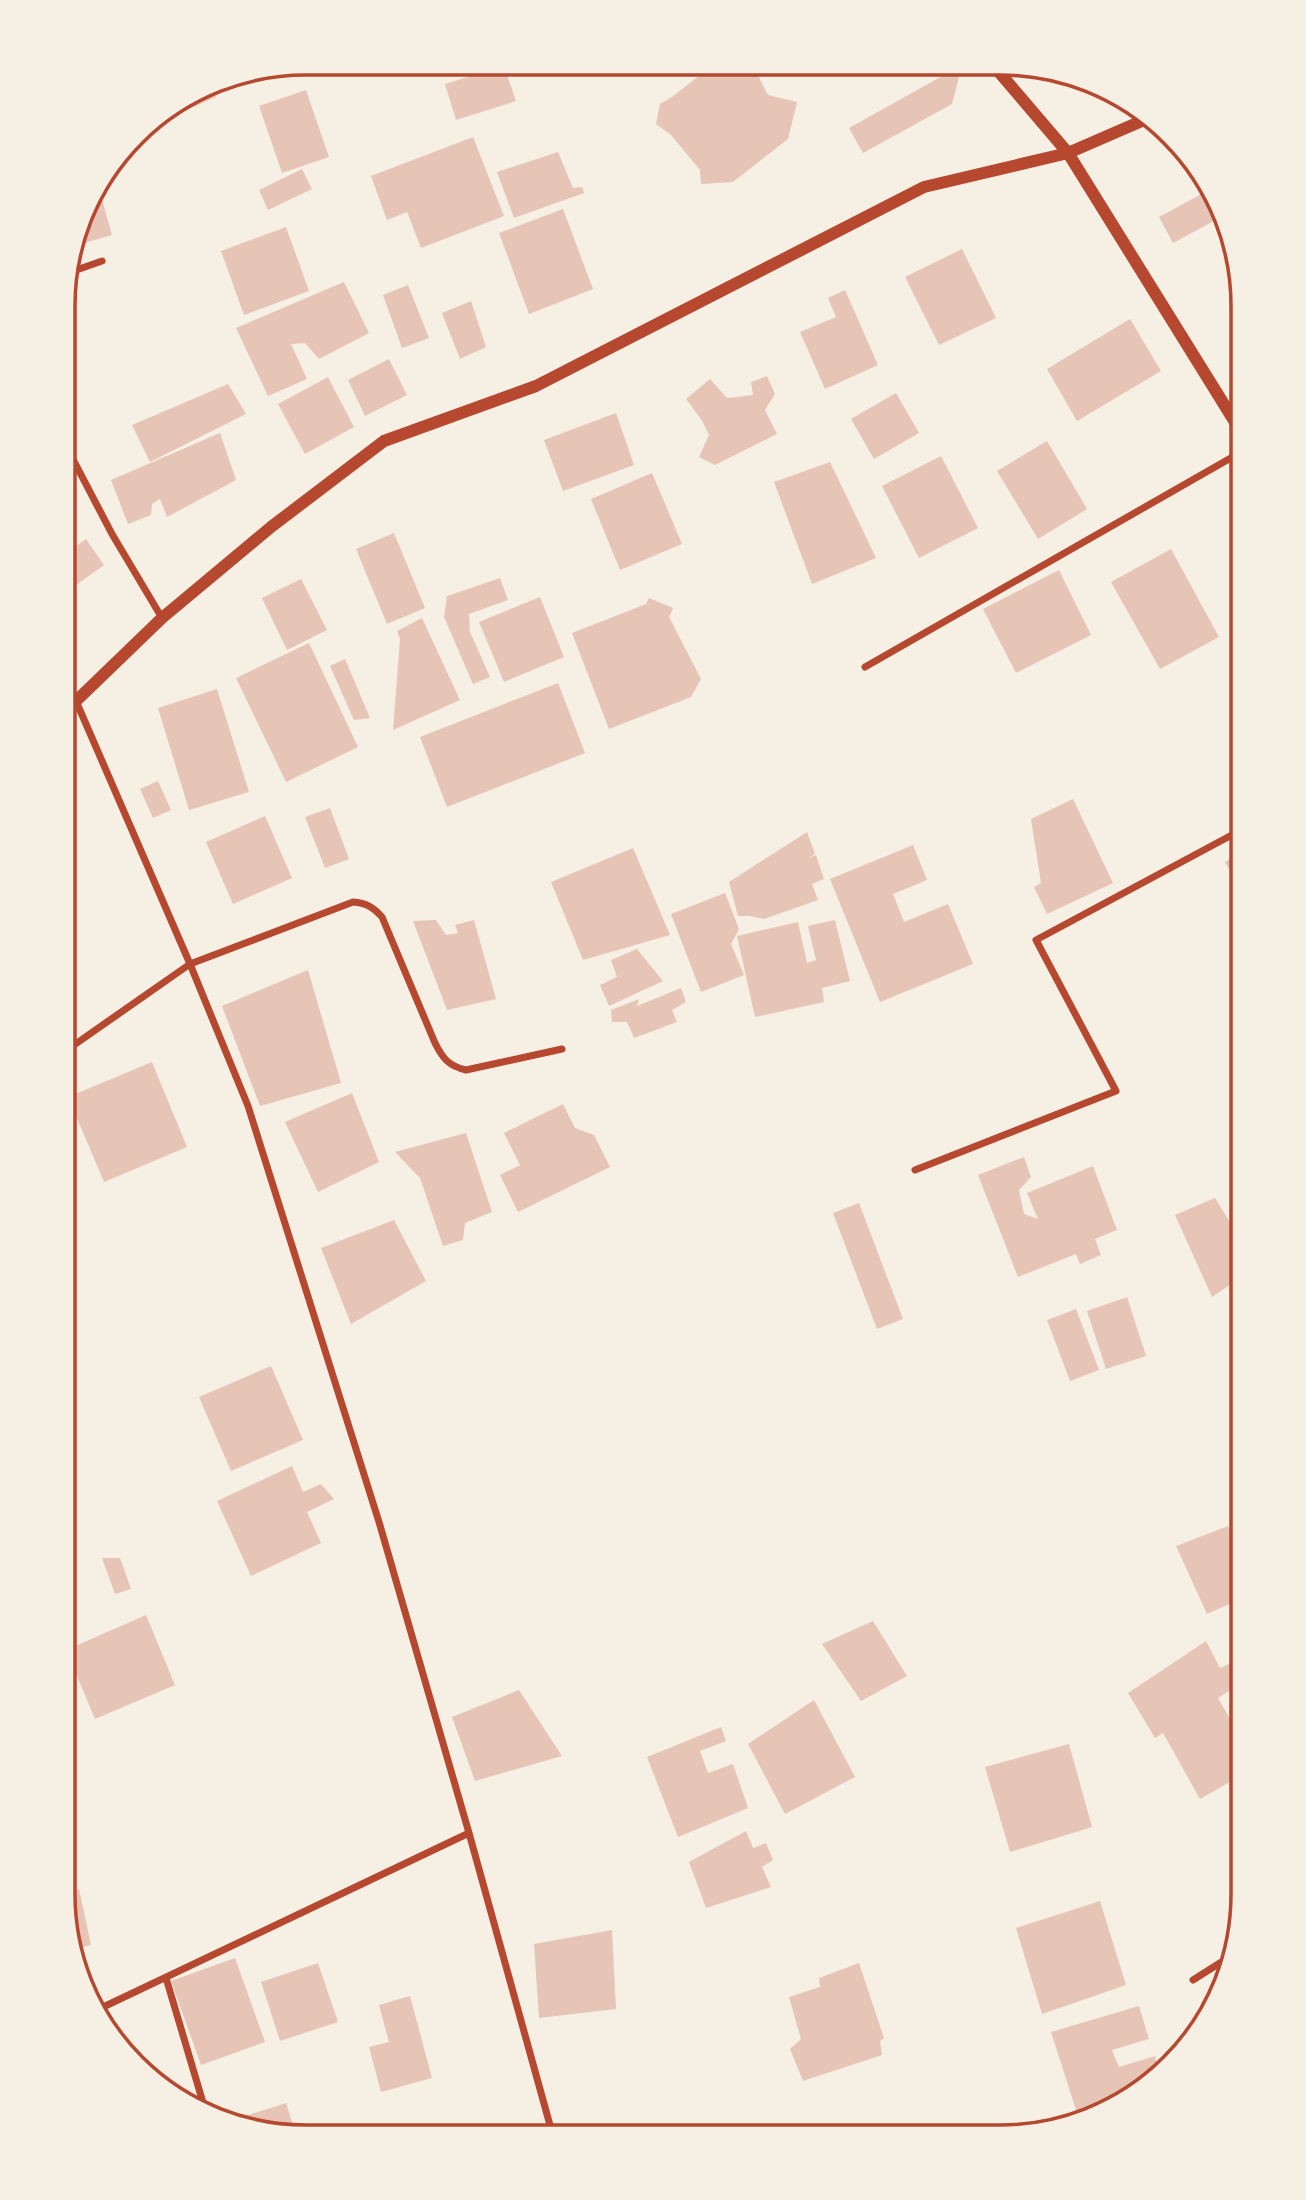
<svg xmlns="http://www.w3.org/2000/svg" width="1306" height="2200" font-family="'Space Grotesk',sans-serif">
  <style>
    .building { fill: #e6c5b7 }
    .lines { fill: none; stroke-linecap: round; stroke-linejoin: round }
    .minor { stroke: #b5482f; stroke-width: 7 }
    .tertiary { stroke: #b5482f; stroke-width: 12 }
    .rim { fill: none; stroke: #b5482f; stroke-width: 3.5 }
  </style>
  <rect width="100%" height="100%" fill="#f6efe4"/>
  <path class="building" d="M714,64H752L768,95L797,102L788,139L733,182L701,184L700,170L671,135L656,124L660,104L672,97Z
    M962,65L952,104L863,153L849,128Z
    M504,66L516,101L456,120L445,84Z
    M210,83L216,97L151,126L149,122Z
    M306,90L329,157L282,173L259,106Z
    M473,137L504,216L421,248L407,212L387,220L371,176Z
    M1171,144L1186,163L1188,165L1184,167L1165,147Z
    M558,152L573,188L582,187L584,193L514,218L497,172Z
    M302,169L312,189L268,210L259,190Z
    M98,185L112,235L74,246L88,198Z
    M1207,191L1225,215L1173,243L1159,217Z
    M563,209L593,289L529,314L499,233Z
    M286,227L309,291L244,315L221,251Z
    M962,249L996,318L939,345L905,277Z
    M1233,256L1239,287L1224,261Z
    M344,282L369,333L319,359L305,343L291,344L307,379L268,396L236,328Z
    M408,285L429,338L402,348L383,295Z
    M845,290L878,365L825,389L800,332L836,317L828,298Z
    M471,301L486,347L460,359L442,313Z
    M1130,319L1161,371L1077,421L1047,369Z
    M389,359L407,395L365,416L348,380Z
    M767,376L775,394L765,410L777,434L715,465L699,457L709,435L701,419L686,399L710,379L727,398L753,395L751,382Z
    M328,377L354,427L305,454L278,404Z
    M228,384L246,414L150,462L132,425Z
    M896,393L919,433L874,459L851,419Z
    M616,413L634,465L563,491L544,440Z
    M220,433L236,480L167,517L160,499L152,504L151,515L128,524L111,480Z
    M1047,441L1087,509L1038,539L997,471Z
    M941,456L978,528L919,558L882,486Z
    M830,462L876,558L812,584L774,482Z
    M652,473L682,544L620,570L591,499Z
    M394,533L425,608L387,624L356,549Z
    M86,539L104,565L65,593V554Z
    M1171,549L1219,637L1160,669L1111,582Z
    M1059,570L1091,635L1016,673L983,609Z
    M500,578L508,600L469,614L470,632L490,677L473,684L444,617L447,596Z
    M301,579L327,630L287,650L262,598Z
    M540,597L564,657L504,682L479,622Z
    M649,598L673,608L669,617L701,679L691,697L609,729L572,633L646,604Z
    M422,618L460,700L393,730L400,639L397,631Z
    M309,643L358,747L286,782L236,678Z
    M345,659L370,718L354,720L330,666Z
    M558,683L585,753L447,807L420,737Z
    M217,689L249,792L189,810L158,708Z
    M158,781L171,810L153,818L140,789Z
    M1073,799L1113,883L1047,914L1034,887L1041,883L1031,819Z
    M330,808L349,859L325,868L305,817Z
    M265,816L292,878L233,904L206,842Z
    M807,832L815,854L807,859L816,855L824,879L812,884L818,900L764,919L750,916H738L729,882Z
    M913,845L927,880L893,894L904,922L948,904L973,964L880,1002L830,879Z
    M633,848L670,935L583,960L551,882Z
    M1243,852V894L1225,862Z
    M725,893L739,929L731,944L744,975L701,992L671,914Z
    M64,913L75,934L64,939Z
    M436,920L446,935L458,933L455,925L474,920L496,999L447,1010L413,921Z
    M835,920L850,981L822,988L824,1002L755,1017L737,936L798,922L807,963L816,960L808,926Z
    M637,949L663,981L609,1006L600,985L617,977L611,960Z
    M308,970L341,1083L260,1106L222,1006Z
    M681,988L686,1002L672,1010L677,1022L634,1038L627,1022H612L611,1010L639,999L637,1006Z
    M152,1062L187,1147L104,1182L68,1097Z
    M352,1093L379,1162L318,1192L285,1122Z
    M563,1104L575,1128L594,1135L610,1167L518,1212L500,1175L520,1165L504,1133Z
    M466,1133L492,1212L465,1223L463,1240L443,1246L420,1178L395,1152Z
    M1243,1143V1169L1230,1151Z
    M1024,1157L1031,1177L1019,1190L1024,1214L1038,1219L1027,1193L1093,1166L1117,1230L1095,1239L1101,1255L1080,1264L1076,1254L1018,1277L978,1175Z
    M1215,1198L1243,1243V1276L1212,1297L1175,1215Z
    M859,1203L903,1319L877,1329L833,1213Z
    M394,1220L426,1281L351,1324L321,1248Z
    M1127,1297L1146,1356L1106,1369L1087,1311Z
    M1076,1309L1099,1370L1070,1381L1047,1320Z
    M271,1366L303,1440L231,1471L199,1397Z
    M292,1466L303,1492L321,1484L334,1499L307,1512L321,1543L251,1576L217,1501Z
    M1228,1526L1243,1560V1598L1207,1614L1176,1546Z
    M102,1558H120L131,1589L115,1594Z
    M146,1615L175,1685L95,1719L66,1650Z
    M873,1621L907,1676L861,1701L822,1644Z
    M1206,1641L1220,1668L1243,1657V1682L1218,1698L1243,1741L1242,1775L1200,1799L1163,1733L1155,1738L1128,1693Z
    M519,1690L562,1756L475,1781L452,1717Z
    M814,1700L855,1777L785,1814L748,1744Z
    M721,1727L726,1741L700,1751L708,1773L733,1764L748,1808L678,1837L647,1757Z
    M1069,1744L1092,1827L1010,1852L985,1767Z
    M746,1831L753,1848L766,1843L773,1860L762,1867L771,1887L706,1908L689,1862Z
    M79,1889L91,1945L74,1949L63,1892Z
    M1100,1901L1126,1985L1042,2014L1016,1928Z
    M612,1930L616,2009L539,2018L534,1944Z
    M235,1958L265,2042L201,2065L171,1981Z
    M318,1963L338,2022L280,2041L261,1982Z
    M859,1963L884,2038L880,2041L882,2055L803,2081L790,2049L801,2039L789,1997L820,1987L819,1978Z
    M410,1996L432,2078L381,2092L369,2047L389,2042L379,2005Z
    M1139,2006L1149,2039L1112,2050L1119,2067L1155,2056L1158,2069L1108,2107L1078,2116L1051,2032Z
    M286,2103L296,2135H275L236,2119Z"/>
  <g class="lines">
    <path class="minor" d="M65,274L102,261
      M65,444L112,534L162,618
      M865,667L1243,451
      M76,701L190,964L248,1106L379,1522L469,1833L553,2136
      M64,1052L190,964L353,902C366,903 373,907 382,917L435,1043C443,1059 449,1066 466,1070L562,1049
      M915,1170L1116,1091L1036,940L1243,829
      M166,1978L204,2106
      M1193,1980L1234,1954
      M99,2009L469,1833"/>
    <path class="tertiary" d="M993,65L1068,153L1243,435
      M64,707L76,701L162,618L271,527L384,441L536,386L924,187L1068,153L1151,117"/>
  </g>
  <path d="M0 0H1306V2200H0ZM306 75H1000A231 231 0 0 1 1231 306V1894A231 231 0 0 1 1000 2125H306A231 231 0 0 1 75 1894V306A231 231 0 0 1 306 75Z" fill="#f6efe4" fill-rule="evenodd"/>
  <path class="rim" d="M306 75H1000A231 231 0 0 1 1231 306V1894A231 231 0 0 1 1000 2125H306A231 231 0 0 1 75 1894V306A231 231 0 0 1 306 75Z"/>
</svg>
